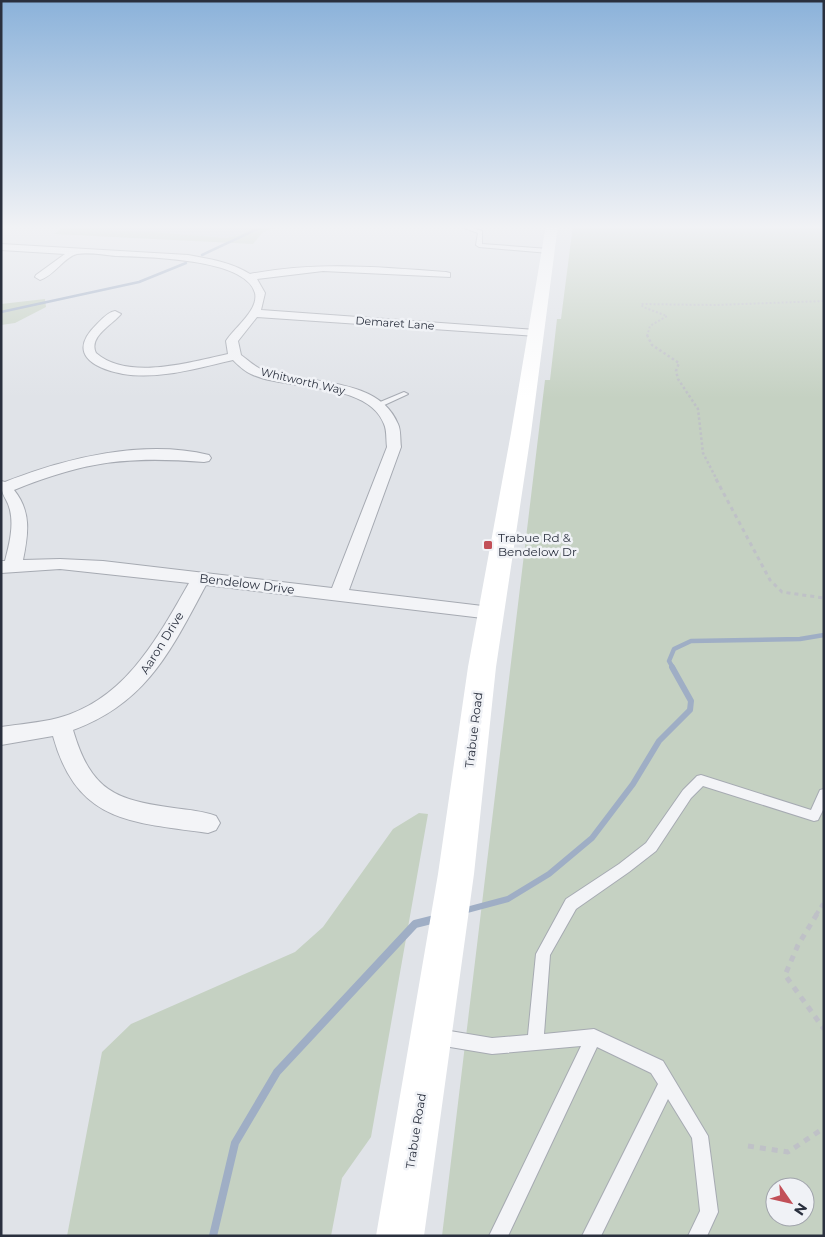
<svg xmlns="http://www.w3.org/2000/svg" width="825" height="1237" font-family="Montserrat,sans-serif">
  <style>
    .built { fill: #cfd2da }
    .green { fill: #c5d1c2; fill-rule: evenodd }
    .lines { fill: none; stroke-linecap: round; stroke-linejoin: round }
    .stream-far3 { stroke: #9faec5; stroke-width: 2.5 }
    .stream-far2 { stroke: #9faec5; stroke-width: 4.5 }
    .stream-far1 { stroke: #9faec5; stroke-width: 6 }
    .stream { stroke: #9faec5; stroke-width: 8 }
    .lane-casing { stroke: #a6aab2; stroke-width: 2 }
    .street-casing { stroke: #a6aab2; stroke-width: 2 }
    .path-far4 { stroke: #bfc1c7; stroke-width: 2; stroke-dasharray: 2 2; stroke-linecap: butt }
    .path-far3 { stroke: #bfc1c7; stroke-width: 2.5; stroke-dasharray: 2.5 2.5; stroke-linecap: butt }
    .path-far2 { stroke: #bfc1c7; stroke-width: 3; stroke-dasharray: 4 4; stroke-linecap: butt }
    .path-far1 { stroke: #bfc1c7; stroke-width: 4; stroke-dasharray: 4.5 4.5; stroke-linecap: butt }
    .path { stroke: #bfc1c7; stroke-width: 5; stroke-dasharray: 6 6; stroke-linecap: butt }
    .lane { fill: #f3f4f7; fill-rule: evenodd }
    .street { fill: #f3f4f7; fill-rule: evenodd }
    .secondary { fill: #fff; fill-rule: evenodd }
    .poi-dot { fill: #c25058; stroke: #f0f2f6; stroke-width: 2 }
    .labels { text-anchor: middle; stroke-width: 5; stroke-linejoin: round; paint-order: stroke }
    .far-street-label { font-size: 11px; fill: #2a303e; stroke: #f0f2f6 }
    .poi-label { font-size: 12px; fill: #2a303e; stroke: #f0f2f6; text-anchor: start }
    .street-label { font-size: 12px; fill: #2a303e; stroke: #f0f2f6 }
  </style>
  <rect width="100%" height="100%" fill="#e0e3e8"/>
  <path class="built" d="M67,225H257L240,235L226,238L155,232L62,228Z"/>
  <path class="green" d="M257,225H282L263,232L253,244L54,234L62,228L155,232L226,238L240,235Z
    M573,225L824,227V1236H442L545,380H550L557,319H561ZM775,1187H805V1217H775Z
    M45,299L46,307L15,323L1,325V304Z
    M419,813L428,814L371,1137L342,1178L331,1236H67L102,1052L131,1024L295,952L323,927L393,829Z"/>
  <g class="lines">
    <path class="stream-far3" d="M202,255L266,225
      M1,312L139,282L186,263"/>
    <path class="stream-far2" d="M673,668L669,661L674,649L691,641L800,639L824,635"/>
    <path class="stream-far1" d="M463,911L508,899L549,874L592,838L633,784L659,741L690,710L691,701L672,667"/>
    <path class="stream" d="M213,1236L235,1143L277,1072L415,924L435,919"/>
    <defs>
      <path id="lane" d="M419,225H464L482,231V244L549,249L552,251L549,253L479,247L476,245L478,233L462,227Z
        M404,392L408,394L406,395L380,407L373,405Z
        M701,775L811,810L820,790L824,789V808L818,820L814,821L703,786L691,798L656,851L629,872L576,909L550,955L544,1034L594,1029L663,1061L708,1136L718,1212L707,1236H688L700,1211L692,1138L668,1099L601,1236H582L658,1084L651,1073L597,1047L508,1236H489L581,1046L492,1054L438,1045L432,1043L430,1037L432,1031L438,1029L492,1038L528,1035L536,954L566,899L619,864L646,843L683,790L697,776Z"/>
      <path id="street" d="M1,225H8L1,230Z
        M1,244L188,255C209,259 231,262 250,274C316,261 380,267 446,272L450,273V277L323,271L257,279L265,293L261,310L536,330L542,333L536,336L257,317L238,341L241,355C248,360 255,367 263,370C304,384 379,376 398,424C401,430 400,440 401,447L349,590L491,607L498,609L500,613L498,617L491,619L206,585C171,650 147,703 73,730C91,791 115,800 174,808C189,810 203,811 216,816L220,823L216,830L208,833C131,822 77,823 53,736L1,745V727C20,724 39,723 58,718C125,700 157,639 189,583L60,569L1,573V561H5C9,545 14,527 10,510C7,497 1,497 1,481L5,482C66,458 143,439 209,455L211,458L209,461L204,462C128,456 86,461 14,490C32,512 28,535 23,560L60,559L103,561L332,588L387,447C386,440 387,430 384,424C368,381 286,391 251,374C244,371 238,365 233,360C198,368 159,380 123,374C92,368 67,353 97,324C102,319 108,312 115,311L121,314C112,325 88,337 96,353C128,381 191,362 228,354L226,341C234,328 259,310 255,293C246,258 145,257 116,256C104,255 89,252 77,254C64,257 54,276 40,280L35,277L36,275L65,254L1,250Z"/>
    </defs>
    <use href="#lane" class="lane-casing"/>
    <use href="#street" class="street-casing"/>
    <path class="path-far4" d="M647,336L650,326L667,316L643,307L641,304L715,305L824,301"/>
    <path class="path-far3" d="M647,335L652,345L679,363L676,371L678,379L698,409L703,453L717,480"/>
    <path class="path-far2" d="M716,479L770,580L782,592L824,598"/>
    <path class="path-far1" d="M816,915L824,902"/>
    <path class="path" d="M817,914L798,945L785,975L824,1029
      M748,1146L788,1152L824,1128"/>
    <use href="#lane" class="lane"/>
    <use href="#street" class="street"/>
    <path class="secondary" d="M546,225H558L531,433L496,667L474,874L424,1236H376L438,874L468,667L511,433Z"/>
  </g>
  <linearGradient id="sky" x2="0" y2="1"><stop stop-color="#8bb2da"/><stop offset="0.57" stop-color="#f1f2f5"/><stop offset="1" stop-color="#f1f2f5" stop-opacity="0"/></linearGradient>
  <rect width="825" height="398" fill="url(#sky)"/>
  <rect class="poi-dot" x="483" y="540" width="10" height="10" rx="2.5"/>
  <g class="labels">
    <g class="far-street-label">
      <text transform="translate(395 323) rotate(4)" y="4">Demaret Lane</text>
      <text transform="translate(303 381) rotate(13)" y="4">Whitworth Way</text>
    </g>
    <g class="poi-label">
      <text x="498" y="542">Trabue Rd &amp;<tspan x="498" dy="14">Bendelow Dr</tspan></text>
    </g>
    <g class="street-label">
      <text transform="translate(247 584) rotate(7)" y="4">Bendelow Drive</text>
      <text transform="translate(162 643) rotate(-58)" y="4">Aaron Drive</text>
      <text transform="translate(474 730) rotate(-83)" y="4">Trabue Road</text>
      <text transform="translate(416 1131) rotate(-81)" y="4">Trabue Road</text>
    </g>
  </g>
  <rect width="825" height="1237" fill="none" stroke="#2a303e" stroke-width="5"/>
  <g transform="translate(790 1202) rotate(124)"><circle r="24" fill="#f0f2f6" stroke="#a1a4ac"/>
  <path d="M0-4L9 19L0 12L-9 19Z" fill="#c25058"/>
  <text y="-8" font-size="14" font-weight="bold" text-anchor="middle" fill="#2a303e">N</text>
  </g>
</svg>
